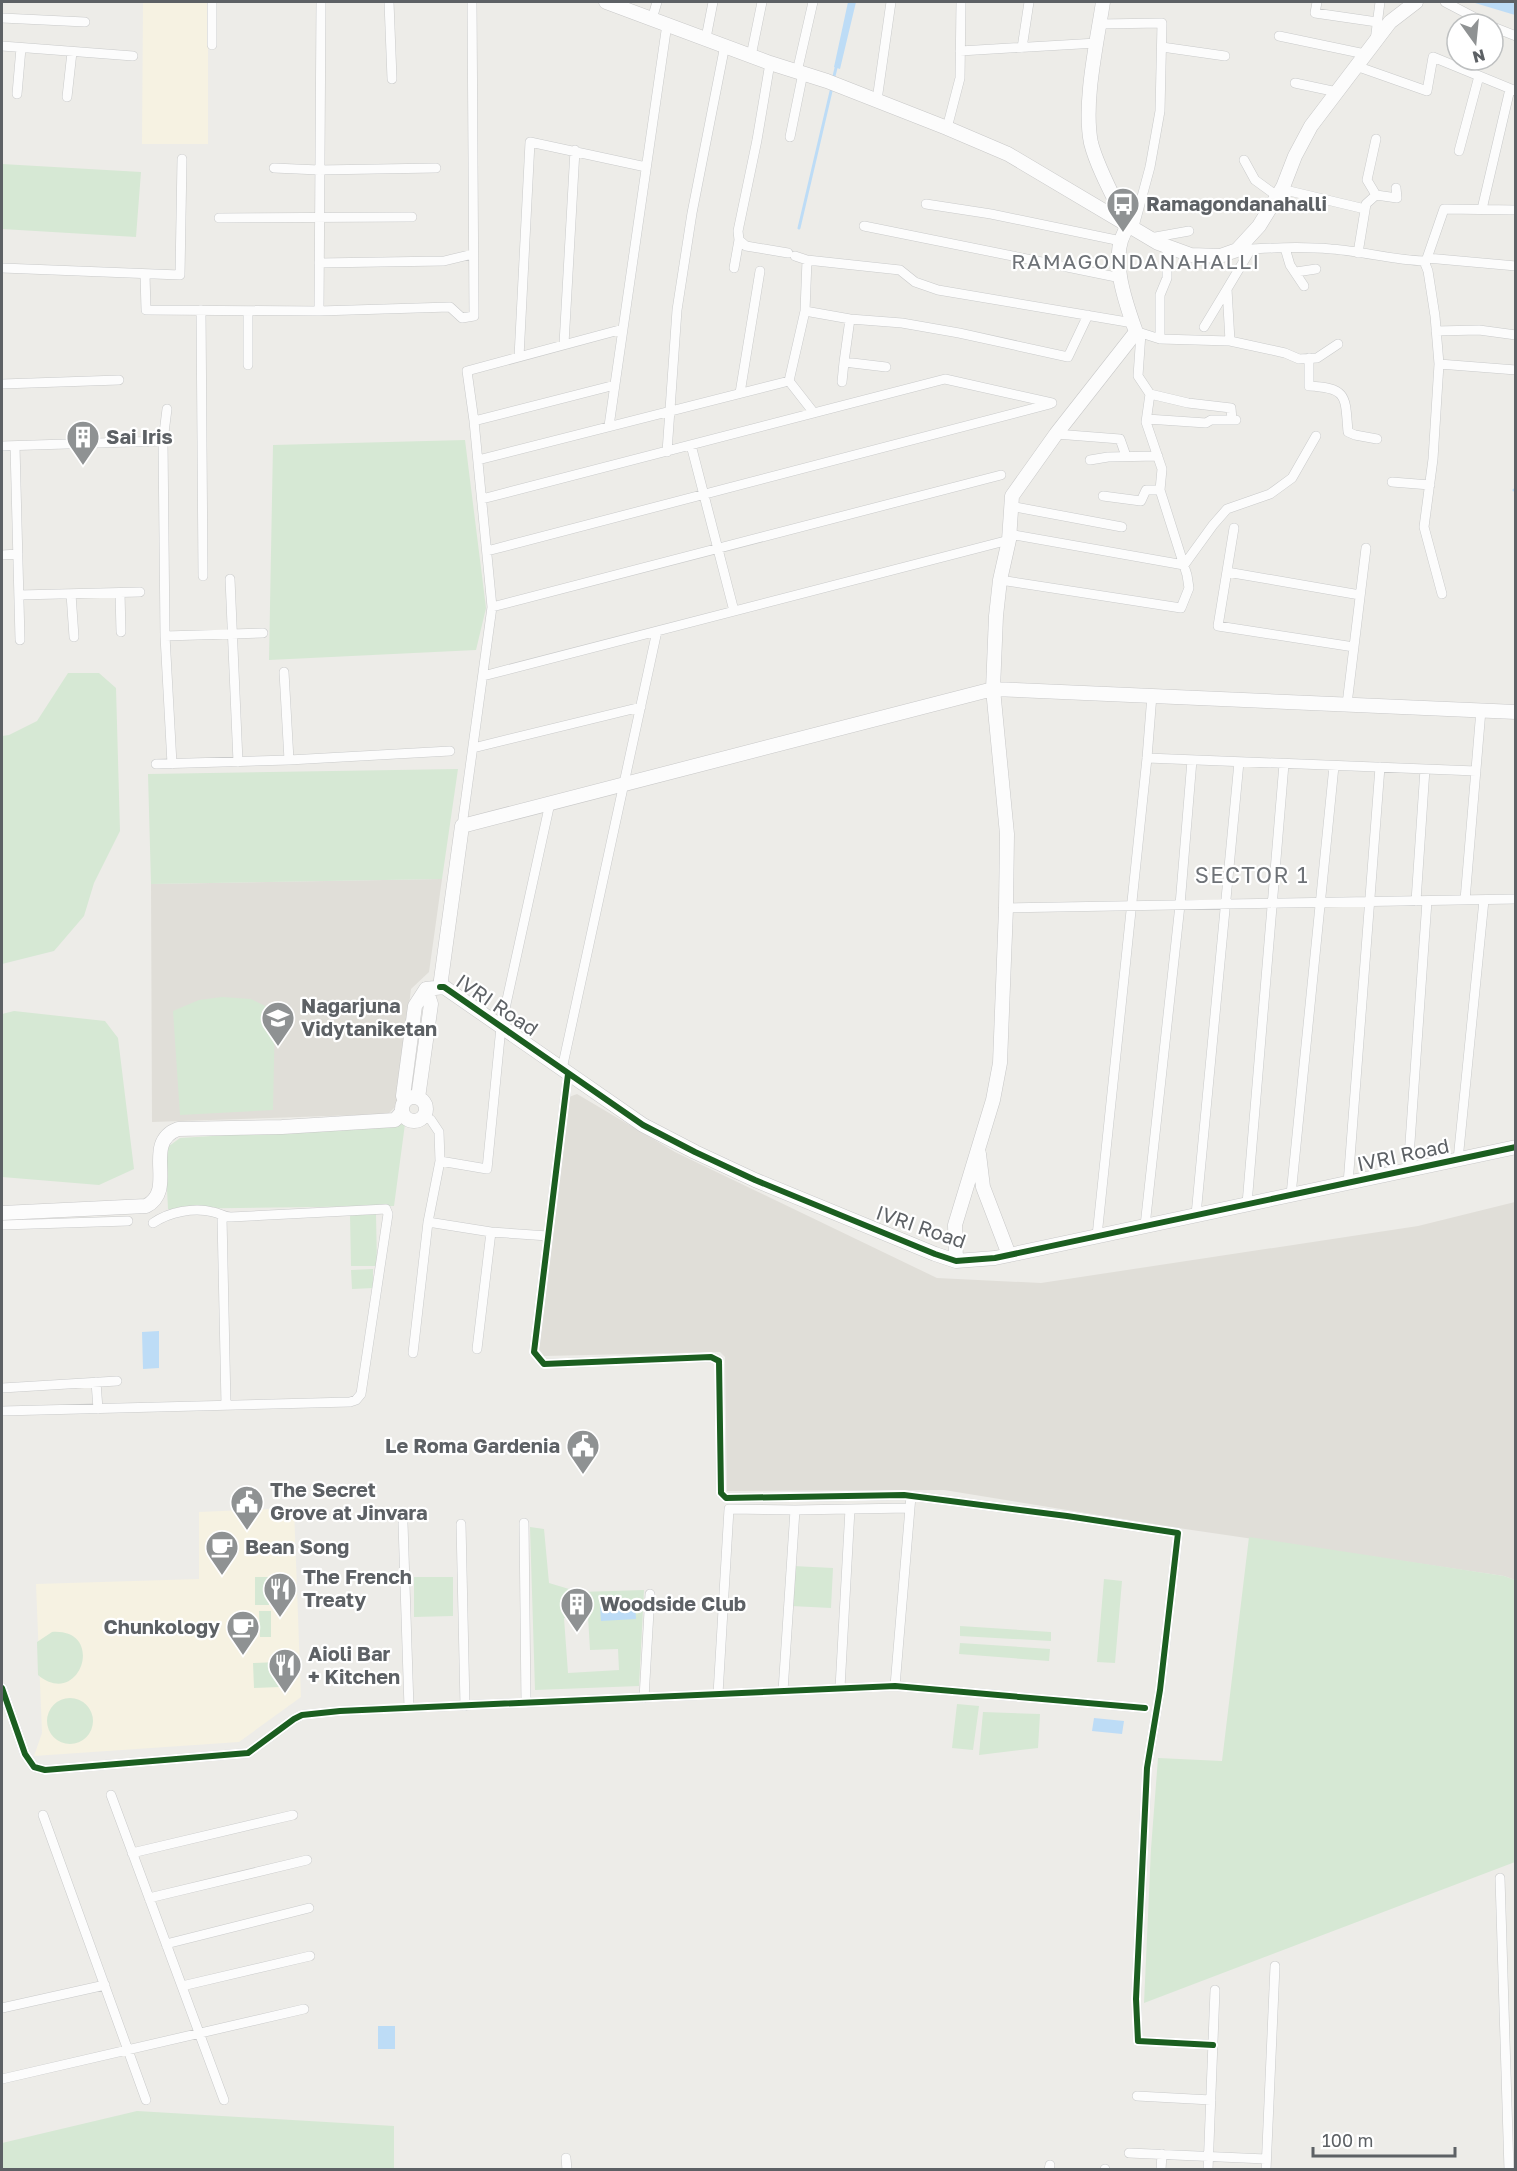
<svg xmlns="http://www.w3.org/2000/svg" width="1517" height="2171" font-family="'Golos Text',sans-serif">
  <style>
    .commercial { fill: #f6f2e2 }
    .education { fill: #e0ded8 }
    .green { fill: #d6e8d4; fill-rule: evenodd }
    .water { fill: #bddcf6 }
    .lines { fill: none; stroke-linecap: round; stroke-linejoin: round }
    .stream { stroke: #bddcf6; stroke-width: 3 }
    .street-casing { stroke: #c9caca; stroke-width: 10 }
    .secondary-casing { stroke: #c8c8c8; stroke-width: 15 }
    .street { stroke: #fcfcfc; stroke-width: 9 }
    .secondary { stroke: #fcfcfc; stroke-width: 14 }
    .cycleway-casing { stroke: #fff; stroke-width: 10 }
    .cycleway { stroke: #1b5e20; stroke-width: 6 }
    .labels { text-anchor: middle; stroke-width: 4.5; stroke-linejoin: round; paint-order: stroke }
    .poi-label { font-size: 20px; font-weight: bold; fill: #5d6165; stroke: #fff; text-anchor: start }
    .street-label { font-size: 20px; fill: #5d6165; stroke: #fff }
    .neighbourhood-label { font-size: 21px; letter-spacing: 1.5px; fill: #6e7277; stroke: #fff }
    .quarter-label { font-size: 22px; letter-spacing: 1.5px; fill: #6e7277; stroke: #fff }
  </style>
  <rect width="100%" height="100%" fill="#edece8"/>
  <path class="commercial" d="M143,2H208V144H142Z
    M294,1508L301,1697L239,1742L34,1756L42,1733L36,1584L199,1579V1512Z"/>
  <path class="education" d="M442,879L429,972L411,989L397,1105L388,1114L152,1122L151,884Z
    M577,1094L675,1152L937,1278L1041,1283L1418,1226L1515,1202V1580L1504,1576L1185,1529L944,1490L727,1491L725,1357L720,1352L544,1356L539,1349L569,1097Z"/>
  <path class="green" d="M2,164L141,172L136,237L2,229Z
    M465,440L486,608L476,650L269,660L273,445Z
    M68,673H99L116,688L120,831L94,883L84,916L54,951L2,964V736L9,735L37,721Z
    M458,769L442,879L151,884L148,774Z
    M222,997L251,999L275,1011L273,1110L180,1115L173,1011L199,1000Z
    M14,1011L105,1021L118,1038L134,1169L99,1185L2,1177V1014Z
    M405,1124L394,1206L168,1209L165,1149L180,1138Z
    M376,1214L377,1266H351L350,1215Z
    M373,1269V1288L352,1289L351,1270Z
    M530,1527L544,1529L549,1583L579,1592L644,1590L639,1686L535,1690ZM588,1616L590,1650L618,1649L619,1670L568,1673L564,1618Z
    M1249,1537L1504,1576L1515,1580V1862L1144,2003L1151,1849L1158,1758L1222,1761Z
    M793,1566L833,1568L831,1608L791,1606Z
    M255,1577H268L269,1605H255Z
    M414,1577H453V1616L414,1617Z
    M1104,1579L1122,1581L1115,1663L1097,1662Z
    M259,1611H271V1637H260Z
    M960,1626L1051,1632V1641L960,1636Z
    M52,1632C107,1628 80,1710 38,1675L37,1642Z
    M960,1643L1050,1649L1049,1661L959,1654Z
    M279,1662L280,1687L254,1688L253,1663Z
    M47 1721a23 23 0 1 1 46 0a23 23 0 1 1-46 0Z
    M957,1704L979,1706L973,1750L952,1748Z
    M983,1712L1040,1714L1038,1748L979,1755Z
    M137,2111L394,2126V2169H2V2143Z"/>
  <path class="water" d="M848,2H856L840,69L834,67Z
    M1476,2H1515V15L1475,3Z
    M159,1331V1368L143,1369L142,1332Z
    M635,1604L636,1619L601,1621L600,1606Z
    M1094,1718L1124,1721L1122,1734L1092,1731Z
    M378,2026H395V2049H378Z"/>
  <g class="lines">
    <path class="stream" d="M833,80L837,64
      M799,228L832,87
      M1514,490H1516"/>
    <defs>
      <path id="street" d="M212,2V45
        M389,2L392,79
        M1317,2L1315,13L1377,22
        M1445,2L1487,24
        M2,18L85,22
        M652,19L657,2
        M1100,24L1162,23L1160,111L1150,167L1133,230
        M1493,27L1516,36
        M1279,36L1365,54
        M706,38L713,2
        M1375,41L1380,2
        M2,46L133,56
        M1162,47L1225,56
        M1022,48L1029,2
        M960,51L1097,43
        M751,56L762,2
        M770,63L757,140L738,231L739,240L746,246L788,253
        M1356,66L1427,91L1433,57L1516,91
        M797,72L813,2
        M1295,83L1337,92
        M17,94L21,48
        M67,97L72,52
        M877,100L891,2
        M947,128L960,78L961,2
        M790,137L803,73
        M1459,151L1479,76
        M1244,160L1255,180L1277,196
        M274,168L319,170L436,168
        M1281,189L1365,209
        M1376,195L1397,198L1396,188
        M926,204L991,214L1121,241
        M1482,209L1510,89
        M219,218L412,217
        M864,226L1121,278
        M1150,238L1189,231
        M1285,248L1290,265L1304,286
        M1237,250C1268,248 1300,246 1331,249C1362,251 1393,260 1424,261L1428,271L1435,316L1439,364L1433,459L1424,527L1442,594
        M1358,253L1366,204L1376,195L1367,180L1376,139
        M795,256L807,260
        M1427,258L1516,266
        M319,263L444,261L473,254
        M1425,264L1444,209L1516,210
        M2,268L180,275L182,159
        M734,268L739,240
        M1296,272L1316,269
        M145,274L146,310L319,311L321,2
        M201,310L203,576
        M319,311L450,307L462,318L474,316L472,2
        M805,311L850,319L902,323L959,333L1068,357L1088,315
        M850,319L844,362L886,367
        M1204,327L1227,289
        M1436,331L1479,330L1516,335
        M1138,332L1160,339V295L1167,278V246
        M1160,339L1230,341L1227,289L1251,249
        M1230,341L1285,353L1299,359L1317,358L1338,344
        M564,344L575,150
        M519,357L530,142L646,167
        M1309,358V386C1348,388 1345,396 1348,432L1355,435L1377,439
        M1439,364L1516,370
        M248,365V311
        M789,381L805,311L807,260L900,270L915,282L938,290L1133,323
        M842,382L844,362
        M2,384L119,380
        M740,393L760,271
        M1150,394L1188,403L1231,408L1232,420
        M167,409L163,441L165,636L263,633
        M1147,419L1206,423L1211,420H1236
        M474,421L467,371L623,329
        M609,426L667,24
        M1056,434L1120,439L1126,456
        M691,445L734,611
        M2,446L163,441
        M15,446L20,640
        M667,452L677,310L692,213L725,45
        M478,460L789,381L814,413
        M1090,460L1108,457L1158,456
        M1392,482L1430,485
        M1103,496L1141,501L1146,490H1160
        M482,499L945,379L1052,403
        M1010,506L1122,527
        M1234,528L1218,626L1354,647
        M1009,534L1184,565
        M487,551L1050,404
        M2,555L18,554
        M1184,565L1213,525L1227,509L1270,494L1292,478L1316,436
        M1227,572L1360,595
        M230,579L238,762
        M1000,580L1181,608L1189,588L1187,575L1160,490L1162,469L1146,422L1150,394L1138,376L1141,333
        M120,593L121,632
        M71,594L74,637
        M19,595L140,592
        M492,607L1001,475
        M165,636L172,764
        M284,672L289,760
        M483,676L1009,540
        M1347,704L1366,548
        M473,748L641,707
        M1147,758L1476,771
        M156,764L289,760L450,751
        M462,826L492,607L474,421L615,385
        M1465,900L1481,710
        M1416,901L1425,769
        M1006,908L1516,899
        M562,1069L657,631
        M568,1074L534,1352L544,1364L711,1357L719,1361L721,1493L726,1498L904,1495L1067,1516L1178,1533L1160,1690L1147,1768L1136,1999L1138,2041L1213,2045
        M1458,1160L1484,900
        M440,1161L487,1169L501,1027L550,803
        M1408,1171L1427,901
        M1348,1184L1380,767
        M1291,1195L1334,766
        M1247,1204L1284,764
        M1196,1215L1239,762
        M222,1217L226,1405
        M428,1222L491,1232L548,1236
        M2,1225L128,1221
        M1145,1226L1180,905L1192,760
        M1097,1236L1147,758L1152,695
        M477,1349L491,1232
        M413,1353L428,1222L440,1161L439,1132L431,1120L424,1115
        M96,1382L98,1409
        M2,1388L117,1381
        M2,1411L350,1402L356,1400L361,1394L388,1214L386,1209L231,1217C223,1217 220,1213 213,1212C194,1207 169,1212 153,1223
        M850,1509L910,1508
        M403,1523L409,1708
        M524,1523L526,1703
        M461,1524L465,1706
        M895,1686L911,1496
        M2,1688L25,1754L34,1767L45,1770L248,1753L294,1719L302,1715L340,1711L895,1686L1145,1708
        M783,1691L795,1510
        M718,1694L729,1509L795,1510L850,1509L840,1688
        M644,1698L650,1594
        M111,1795L224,2100
        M43,1815L146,2100
        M132,1853L293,1815
        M1500,1878L1509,2170
        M149,1898L307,1860
        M166,1944L309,1908
        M182,1986L310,1956
        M2,2008L105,1985
        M2,2079L304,2009
        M1137,2096L1211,2100
        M1129,2153L1266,2159
        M566,2158L567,2170
        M1049,2170L1050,2165
        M1105,2170V2169
        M1161,2170L1162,2154
        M1208,2170L1215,1990
        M1266,2170L1275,1966"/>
      <path id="secondary" d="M606,2L770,63L827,81L947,128L1008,154L1158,243L1191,255L1220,256L1237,250L1259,226L1283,187L1295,156L1311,126L1390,22L1416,2
        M1103,2C1097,42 1083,103 1091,143C1098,170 1116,201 1128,227
        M440,987L462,826L993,689L1516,712
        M402 1109a12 12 0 1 1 24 0a12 12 0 1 1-24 0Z
        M418,1098L431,1004L426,989
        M405,1101L403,1096L415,1006L426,989L444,987L643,1125L695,1152L755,1180L935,1254L956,1261L995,1258L1516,1147
        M979,1154L983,1187L1009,1255
        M2,1213L146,1206C178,1190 141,1143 178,1129L282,1127L395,1120L402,1112
        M956,1261L955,1225L993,1100L1000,1063L1006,908L1007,834L993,689L996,616L1000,580L1009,540L1012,496L1056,434L1136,332C1126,304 1107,253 1128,227"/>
    </defs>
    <use href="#street" class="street-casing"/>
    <use href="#secondary" class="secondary-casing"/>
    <use href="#street" class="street"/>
    <use href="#secondary" class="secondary"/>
    <defs>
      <path id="cycleway" d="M440,987H444L643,1125L695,1152L755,1180L935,1254L956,1261L995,1258L1516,1147
        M568,1074L534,1352L544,1364L711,1357L719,1361L721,1493L726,1498L904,1495L1067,1516L1178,1533L1160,1690L1147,1768L1136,1999L1138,2041L1213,2045
        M2,1688L25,1754L34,1767L45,1770L248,1753L294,1719L302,1715L340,1711L895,1686L1145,1708"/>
    </defs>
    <use href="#cycleway" class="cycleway-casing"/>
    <use href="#cycleway" class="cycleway"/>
  </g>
  <defs>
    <symbol id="bus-pin" viewBox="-11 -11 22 30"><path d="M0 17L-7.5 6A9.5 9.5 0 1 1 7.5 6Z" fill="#8f9293" stroke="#fff"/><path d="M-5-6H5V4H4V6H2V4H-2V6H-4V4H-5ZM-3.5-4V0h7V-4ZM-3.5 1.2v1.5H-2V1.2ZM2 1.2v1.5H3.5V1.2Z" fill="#fff"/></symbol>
    <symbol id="building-pin" viewBox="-11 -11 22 30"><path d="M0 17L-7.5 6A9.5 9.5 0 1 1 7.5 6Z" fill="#8f9293" stroke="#fff"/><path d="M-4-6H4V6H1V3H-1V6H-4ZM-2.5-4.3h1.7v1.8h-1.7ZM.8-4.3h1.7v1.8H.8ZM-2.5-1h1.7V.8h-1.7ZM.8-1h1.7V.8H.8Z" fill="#fff"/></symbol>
    <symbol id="school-pin" viewBox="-11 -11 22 30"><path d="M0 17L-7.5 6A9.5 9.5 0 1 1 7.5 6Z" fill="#8f9293" stroke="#fff"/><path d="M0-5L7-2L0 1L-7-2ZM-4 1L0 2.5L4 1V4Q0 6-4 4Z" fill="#fff"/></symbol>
    <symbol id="civic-pin" viewBox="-11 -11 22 30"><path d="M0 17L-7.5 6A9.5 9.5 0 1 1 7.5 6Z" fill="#8f9293" stroke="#fff"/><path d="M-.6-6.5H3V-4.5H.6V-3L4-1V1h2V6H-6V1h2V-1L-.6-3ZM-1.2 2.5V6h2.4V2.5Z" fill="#fff"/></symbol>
    <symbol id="cafe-pin" viewBox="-11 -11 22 30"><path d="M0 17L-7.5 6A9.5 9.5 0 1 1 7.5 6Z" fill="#8f9293" stroke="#fff"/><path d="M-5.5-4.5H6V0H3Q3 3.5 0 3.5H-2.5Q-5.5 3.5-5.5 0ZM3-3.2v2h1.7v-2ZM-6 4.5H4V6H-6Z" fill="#fff"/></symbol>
    <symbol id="restaurant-pin" viewBox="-11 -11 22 30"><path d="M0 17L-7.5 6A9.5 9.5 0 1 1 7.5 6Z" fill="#8f9293" stroke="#fff"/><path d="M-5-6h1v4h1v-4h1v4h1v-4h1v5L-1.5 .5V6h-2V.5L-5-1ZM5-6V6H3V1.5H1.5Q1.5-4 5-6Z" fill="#fff"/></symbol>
  </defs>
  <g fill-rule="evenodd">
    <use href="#bus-pin" x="1104" y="185" width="38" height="52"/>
    <use href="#building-pin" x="64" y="418" width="38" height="52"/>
    <use href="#school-pin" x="259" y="999" width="38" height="52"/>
    <use href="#civic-pin" x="564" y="1427" width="38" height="52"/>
    <use href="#civic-pin" x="228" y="1483" width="38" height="52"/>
    <use href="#cafe-pin" x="203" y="1528" width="38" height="52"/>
    <use href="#restaurant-pin" x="261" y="1570" width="38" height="52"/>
    <use href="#building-pin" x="558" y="1585" width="38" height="52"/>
    <use href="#cafe-pin" x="224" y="1608" width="38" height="52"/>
    <use href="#restaurant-pin" x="266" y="1646" width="38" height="52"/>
  </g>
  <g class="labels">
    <g class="poi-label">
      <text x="1146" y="211">Ramagondanahalli</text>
      <text x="106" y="444">Sai Iris</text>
      <text x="301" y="1013">Nagarjuna<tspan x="301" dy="23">Vidytaniketan</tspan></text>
      <text x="560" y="1453" text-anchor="end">Le Roma Gardenia</text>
      <text x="270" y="1497">The Secret<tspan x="270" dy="23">Grove at Jinvara</tspan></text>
      <text x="245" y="1554">Bean Song</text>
      <text x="303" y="1584">The French<tspan x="303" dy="23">Treaty</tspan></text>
      <text x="600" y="1611">Woodside Club</text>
      <text x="220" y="1634" text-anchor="end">Chunkology</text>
      <text x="308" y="1661">Aioli Bar<tspan x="308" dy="23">+ Kitchen</tspan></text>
    </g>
    <g class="street-label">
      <text transform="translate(497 1005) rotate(34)" y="7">IVRI Road</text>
      <text transform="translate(1403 1155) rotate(-12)" y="7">IVRI Road</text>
      <text transform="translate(921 1227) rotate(19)" y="7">IVRI Road</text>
    </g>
    <g class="neighbourhood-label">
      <text x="1136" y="269">RAMAGONDANAHALLI</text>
    </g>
    <g class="quarter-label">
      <text x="1252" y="883">SECTOR 1</text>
    </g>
  </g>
  <rect width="1517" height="2171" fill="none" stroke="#5d6165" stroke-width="6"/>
  <g transform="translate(1475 42) rotate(165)"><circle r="28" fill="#ffffff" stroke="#bec0c1" stroke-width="1.5"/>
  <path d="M0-4.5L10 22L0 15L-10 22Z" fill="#8f9293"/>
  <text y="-9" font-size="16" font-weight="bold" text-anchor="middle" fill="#5d6165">N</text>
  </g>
  <path d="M1313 2147v9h142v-9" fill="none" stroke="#5d6165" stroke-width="3"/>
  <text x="1322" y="2147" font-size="18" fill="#5d6165" stroke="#ffffff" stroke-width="4.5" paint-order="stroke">100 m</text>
</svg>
